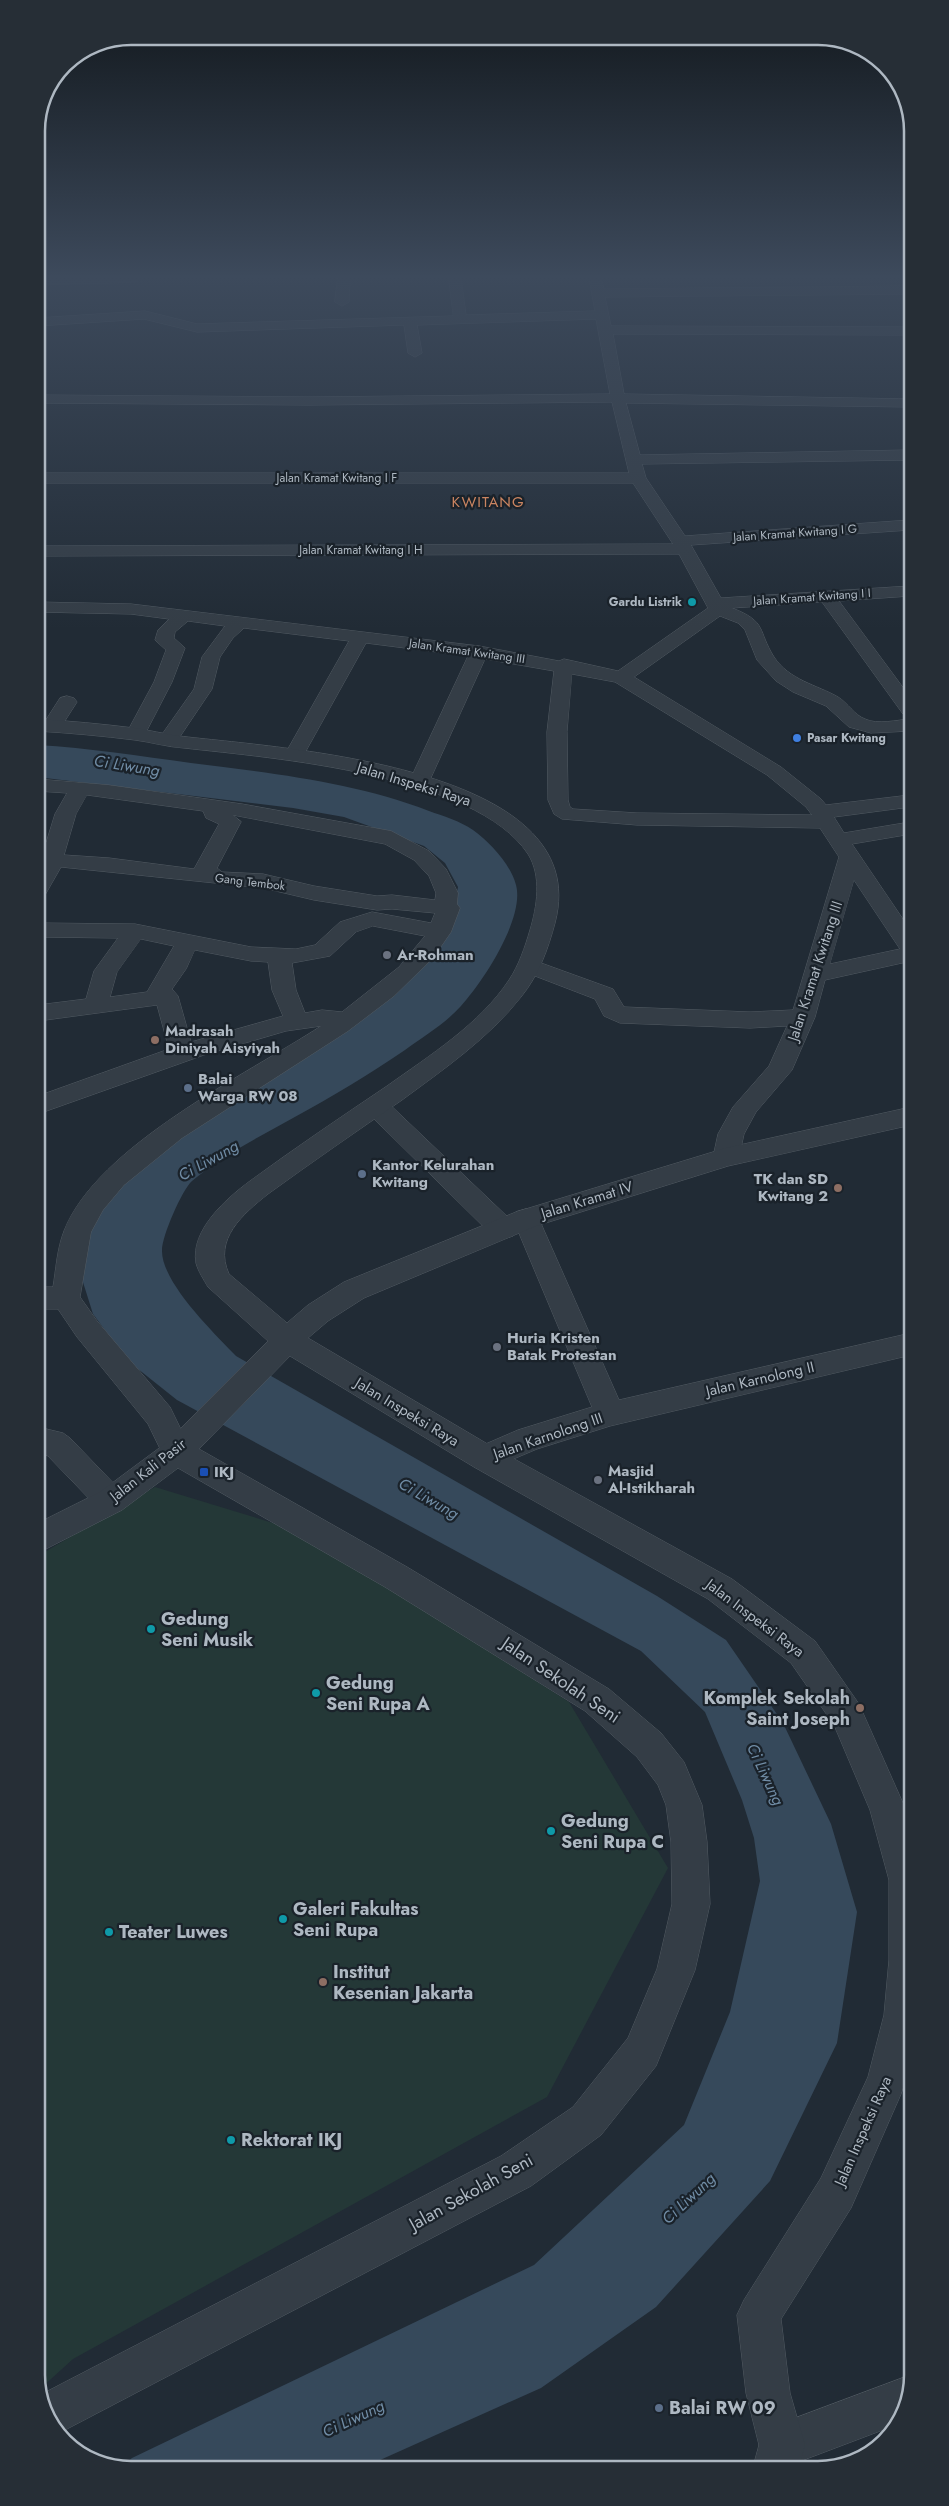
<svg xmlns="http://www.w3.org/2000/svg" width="949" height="2506" font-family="Jost,sans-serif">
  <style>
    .green { fill: #243837 }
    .water { fill: #36495b }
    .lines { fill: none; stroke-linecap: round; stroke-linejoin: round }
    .minor-casing { stroke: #525b63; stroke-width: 1 }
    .tertiary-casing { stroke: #525b63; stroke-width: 1 }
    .minor { fill: #343d46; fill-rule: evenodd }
    .tertiary { fill: #343d46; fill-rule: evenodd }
    .culture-dot { fill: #0f9aa8; stroke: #1a222a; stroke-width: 2 }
    .shop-dot { fill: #3f7fe0; stroke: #1a222a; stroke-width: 2 }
    .worship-dot { fill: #6b7280; stroke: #1a222a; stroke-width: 2 }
    .education-dot { fill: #8d6e63; stroke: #1a222a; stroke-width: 2 }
    .service-dot { fill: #5c6f8a; stroke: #1a222a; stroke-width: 2 }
    .transit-dot { fill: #1a4fb4; stroke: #1a222a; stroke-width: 2 }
    .labels { text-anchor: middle; stroke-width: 4.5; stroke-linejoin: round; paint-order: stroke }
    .far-street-label { font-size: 12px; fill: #aeb8c2; stroke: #1a222a }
    .far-poi-label { font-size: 12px; font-weight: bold; fill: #aeb8c2; stroke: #1a222a; text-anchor: end }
    .far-quarter-label { font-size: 15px; letter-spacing: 1px; fill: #cb8561; stroke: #1a222a }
    .street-label { font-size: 15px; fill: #aeb8c2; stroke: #1a222a }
    .poi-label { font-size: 15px; font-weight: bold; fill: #aeb8c2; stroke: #1a222a; text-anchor: start }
    .water-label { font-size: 16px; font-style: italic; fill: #708ca5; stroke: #1a222a }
    .near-poi-label { font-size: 18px; font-weight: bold; fill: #aeb8c2; stroke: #1a222a; text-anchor: start }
    .near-street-label { font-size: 18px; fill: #aeb8c2; stroke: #1a222a }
    .rim { fill: none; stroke: #aeb8c2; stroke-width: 2.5 }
  </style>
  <rect width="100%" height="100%" fill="#212b35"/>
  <path class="green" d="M155,1487L299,1531L569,1702L668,1868L547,2097L73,2359L40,2389L38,1556Z"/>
  <path class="water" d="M37,745C89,748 140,756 191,763C270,773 354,782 429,811C443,816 460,821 473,830C490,842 511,865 516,885C525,918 483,982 461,1006C446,1023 423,1037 405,1050C368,1075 332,1097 293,1118C259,1137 223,1155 192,1181C182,1190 162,1236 162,1250C161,1282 214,1333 236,1356L657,1596L726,1640L783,1723L831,1824L857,1912L837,2043L770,2181L656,2307L541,2388L360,2469L120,2468L132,2458L534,2265L684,2125L730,2012L760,1881L754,1838L742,1800L705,1712L641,1651L177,1400L128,1361L93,1314L82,1279L94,1216L156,1150L372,1007L453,913L458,887L445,863L424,846L344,817L293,808L37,777Z"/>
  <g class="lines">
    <defs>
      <path id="minor" d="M37,278H143L137,282L37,285Z
        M338,278H350L349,302L342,306L335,302Z
        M449,278H461L466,315L595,311L589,278H601L604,289L910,286V294L605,297L611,326L910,327V335L613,334L624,394L910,399V407L626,403L640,455L910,450V460L642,464L646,478L685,536L910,520V530L691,545L721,598L910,586V596L839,601L910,697V716L903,714L822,602L732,608C768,622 757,630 774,657C789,680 817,685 838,697C848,703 854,715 865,719C877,725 897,720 910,719V731L871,733L849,727L826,706L793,692L776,681L757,660L745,630L738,623L720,616L634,677L781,767L821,799L826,805L910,795V807L834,817L844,833L910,822L911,834L852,844L911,931V961L825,980L815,1017L792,1070L756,1112L744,1134L739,1157L735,1163L726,1166L717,1163L713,1157L718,1134L733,1107L769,1066L787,1026L750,1028L620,1023L604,1016L595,999L522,971L518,966L522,961L530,959L613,989L624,1007L750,1012L793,1010L839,857L820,828L637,825L562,819L554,814L548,800L547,732L554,671L485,659L429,782L426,786L419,788L412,786L409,782L468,656L366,643L302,758H288L285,754L349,641L244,628L233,638L220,657L212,689L175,744H161L158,740L194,689L202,657L225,626L188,621L175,632L174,638L185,648L172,682L143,738H129L126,734L154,682L166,650L155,640L158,630L169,619L131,614L37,612V602L131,604L479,646L559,661L564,659L618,671L708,608L679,554L37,556V546L673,544L633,483H37V473H629L612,402L309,405L37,403V395L309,397L610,394L596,319L417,325L422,353L415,357L408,353L404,325L197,332L144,319L37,326V318L145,311L197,324L453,316ZM572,674L615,682L767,775L806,807L812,815L637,813L573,809L570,807L568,800L567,732ZM854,880L900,949L830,964Z
        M67,696L74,698L77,702L59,730H45L42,726L60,698Z
        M37,779L108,785L242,804L391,831L429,851L446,869L458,893L457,904L460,908L451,932L433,958L394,996L348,1031L182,1138L124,1185L103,1210L91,1232L80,1297L97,1321L170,1407L192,1452L188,1461L177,1465L166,1461L148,1424L77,1337L58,1309H38V1287H53C56,1269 57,1249 64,1231C97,1146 246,1075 321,1026L286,1031L204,1055L38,1114V1096L169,1049L157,1005L38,1021V1005L86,999L94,971L118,938L38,937V923L135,924L251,947L296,949L315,945L340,922L372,912L431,923L435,913L392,909L377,910L314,900L263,888L61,867L45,895L37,896V856H42L55,814L67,793L37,791ZM87,795L203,811L206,818L219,824L194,869L109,858L64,855L76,814ZM233,815L385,844L414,860L429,876L436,893L435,900L392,895L377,896L314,886L263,874L222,872L217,868L241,822ZM373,926L425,936L399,967L342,1012L322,1010L305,1013L296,990L292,963L330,956L356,932ZM141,939L174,946L147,992L110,997L117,972ZM195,950L251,961L268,962L272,990L283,1016L191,1042L178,996L172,989L186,969Z
        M376,1097L385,1100L513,1222L517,1229L513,1236L503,1239L493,1236L367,1112L363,1106L367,1100Z
        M526,1209L536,1212L539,1219L619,1400L911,1333V1355L610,1426L537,1449L485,1471L474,1467L470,1458L474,1449L518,1430L592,1407L513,1219L516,1212Z
        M38,1427L63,1433L70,1438L122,1492L127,1501L122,1510L111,1514L100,1510L48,1456L38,1451Z
        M905,2377L911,2379L896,2425L785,2467L766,2461L759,2445L766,2429Z"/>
      <path id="tertiary" d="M37,719C70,721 102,724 134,728C149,730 164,734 179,736C276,748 597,764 555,923C548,949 539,975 521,997C489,1038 444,1069 402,1100C357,1131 312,1162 268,1194C243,1214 213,1239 229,1274L287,1323L308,1305L344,1282L516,1212L726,1148L911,1107V1125L728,1166L536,1226L364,1298L328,1321L308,1338L496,1449L732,1579L815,1641L859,1704L906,1810L912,1830V2059L901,2094L851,2208L781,2319L790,2393L805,2445L799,2467H753L759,2445L746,2393L737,2315L744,2300L821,2178L868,2077L884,2015L889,1960V1880L870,1810L834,1725L791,1663L708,1599L474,1467L290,1356L199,1449L407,1567L609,1689L661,1733L684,1762L702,1805L707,1842L710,1904L695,1970L656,2066L601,2135L531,2186L65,2430L60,2432L40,2400V2395L501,2156L573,2107L628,2038L657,1969L672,1904L671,1842L666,1805L658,1785L637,1757L585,1711L385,1587L178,1468L122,1510L38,1553V1523L100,1492L166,1443L268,1341L208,1287C204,1280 198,1271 196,1263C190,1230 227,1198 250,1181C295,1148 341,1117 387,1086C429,1056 480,1024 509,980C519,965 525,947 530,930C537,907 542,876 528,854C475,774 273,758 184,748C167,747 151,742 135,740C103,736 70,733 37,731Z"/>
    </defs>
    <use href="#minor" class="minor-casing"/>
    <use href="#tertiary" class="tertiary-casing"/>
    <use href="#minor" class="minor"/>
    <use href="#tertiary" class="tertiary"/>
  </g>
  <linearGradient id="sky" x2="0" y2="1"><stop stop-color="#12181d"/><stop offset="0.44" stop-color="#3d4a5c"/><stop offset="1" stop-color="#3d4a5c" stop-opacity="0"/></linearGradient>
  <rect width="949" height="629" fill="url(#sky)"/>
  <g class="culture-dot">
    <circle cx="692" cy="602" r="5"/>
    <circle cx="151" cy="1629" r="5"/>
    <circle cx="316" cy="1693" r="5"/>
    <circle cx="551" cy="1831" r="5"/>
    <circle cx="283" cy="1919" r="5"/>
    <circle cx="109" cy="1932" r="5"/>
    <circle cx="231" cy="2140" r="5"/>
  </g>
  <circle class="shop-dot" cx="797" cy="738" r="5"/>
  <g class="worship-dot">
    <circle cx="387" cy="955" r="5"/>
    <circle cx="497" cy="1347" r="5"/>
    <circle cx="598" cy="1480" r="5"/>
  </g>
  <g class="education-dot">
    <circle cx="155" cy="1040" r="5"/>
    <circle cx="838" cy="1188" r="5"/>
    <circle cx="860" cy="1708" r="5"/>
    <circle cx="323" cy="1982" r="5"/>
  </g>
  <g class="service-dot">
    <circle cx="188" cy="1088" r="5"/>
    <circle cx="362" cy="1174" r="5"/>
    <circle cx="659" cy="2408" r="5"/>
  </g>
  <rect class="transit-dot" x="199" y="1467" width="10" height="10" rx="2.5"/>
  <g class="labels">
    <g class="far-street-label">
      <text x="337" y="482">Jalan Kramat Kwitang I F</text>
      <text transform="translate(795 533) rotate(-4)" y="4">Jalan Kramat Kwitang I G</text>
      <text x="361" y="554">Jalan Kramat Kwitang I H</text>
      <text transform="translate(812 597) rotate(-4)" y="4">Jalan Kramat Kwitang I I</text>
      <text transform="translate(467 651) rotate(8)" y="4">Jalan Kramat Kwitang III</text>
      <text transform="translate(250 882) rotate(7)" y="4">Gang Tembok</text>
    </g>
    <g class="far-poi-label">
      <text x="682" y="606">Gardu Listrik</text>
      <text x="807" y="742" text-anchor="start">Pasar Kwitang</text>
    </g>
    <g class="far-quarter-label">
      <text x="488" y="507">KWITANG</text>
    </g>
    <g class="street-label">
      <text transform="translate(414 784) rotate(17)" y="5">Jalan Inspeksi Raya</text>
      <text transform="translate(815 971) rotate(-72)" y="5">Jalan Kramat Kwitang III</text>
      <text transform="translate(587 1200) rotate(-17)" y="5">Jalan Kramat IV</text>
      <text transform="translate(760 1379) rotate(-13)" y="5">Jalan Karnolong II</text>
      <text transform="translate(407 1412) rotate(31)" y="5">Jalan Inspeksi Raya</text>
      <text transform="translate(548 1436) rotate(-19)" y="5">Jalan Karnolong III</text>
      <text transform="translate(148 1470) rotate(-38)" y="5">Jalan Kali Pasir</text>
      <text transform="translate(755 1618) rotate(37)" y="5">Jalan Inspeksi Raya</text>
      <text transform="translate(863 2131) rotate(-66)" y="5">Jalan Inspeksi Raya</text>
    </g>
    <g class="poi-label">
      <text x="397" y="960">Ar-Rohman</text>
      <text x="165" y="1036">Madrasah<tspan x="165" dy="17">Diniyah Aisyiyah</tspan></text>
      <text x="198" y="1084">Balai<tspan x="198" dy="17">Warga RW 08</tspan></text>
      <text x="372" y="1170">Kantor Kelurahan<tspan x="372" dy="17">Kwitang</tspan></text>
      <text x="828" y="1184" text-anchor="end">TK dan SD<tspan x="828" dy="17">Kwitang 2</tspan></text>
      <text x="507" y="1343">Huria Kristen<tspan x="507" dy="17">Batak Protestan</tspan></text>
      <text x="608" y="1476">Masjid<tspan x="608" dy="17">Al-Istikharah</tspan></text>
      <text x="214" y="1477">IKJ</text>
    </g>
    <g class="water-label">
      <text transform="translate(127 765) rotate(9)" y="6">Ci Liwung</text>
      <text transform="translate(208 1160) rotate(-29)" y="6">Ci Liwung</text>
      <text transform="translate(429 1498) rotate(30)" y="6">Ci Liwung</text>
      <text transform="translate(766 1774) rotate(65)" y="6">Ci Liwung</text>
      <text transform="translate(688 2198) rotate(-43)" y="6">Ci Liwung</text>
      <text transform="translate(353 2418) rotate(-25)" y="6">Ci Liwung</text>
    </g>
    <g class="near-poi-label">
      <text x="161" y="1625">Gedung<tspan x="161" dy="21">Seni Musik</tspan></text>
      <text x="326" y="1689">Gedung<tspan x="326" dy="21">Seni Rupa A</tspan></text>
      <text x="850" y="1704" text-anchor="end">Komplek Sekolah<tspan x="850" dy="21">Saint Joseph</tspan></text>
      <text x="561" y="1827">Gedung<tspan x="561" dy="21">Seni Rupa C</tspan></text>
      <text x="293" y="1915">Galeri Fakultas<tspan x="293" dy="21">Seni Rupa</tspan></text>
      <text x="119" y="1938">Teater Luwes</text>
      <text x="333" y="1978">Institut<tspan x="333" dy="21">Kesenian Jakarta</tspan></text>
      <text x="241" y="2146">Rektorat IKJ</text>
      <text x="669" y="2414">Balai RW 09</text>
    </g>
    <g class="near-street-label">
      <text transform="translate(561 1680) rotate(34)" y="6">Jalan Sekolah Seni</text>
      <text transform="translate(471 2192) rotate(-29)" y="6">Jalan Sekolah Seni</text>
    </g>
  </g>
  <path d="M0 0H949V2506H0ZM131 45H818A86 86 0 0 1 904 131V2375A86 86 0 0 1 818 2461H131A86 86 0 0 1 45 2375V131A86 86 0 0 1 131 45Z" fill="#262e36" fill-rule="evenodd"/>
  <path class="rim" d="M131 45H818A86 86 0 0 1 904 131V2375A86 86 0 0 1 818 2461H131A86 86 0 0 1 45 2375V131A86 86 0 0 1 131 45Z"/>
</svg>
